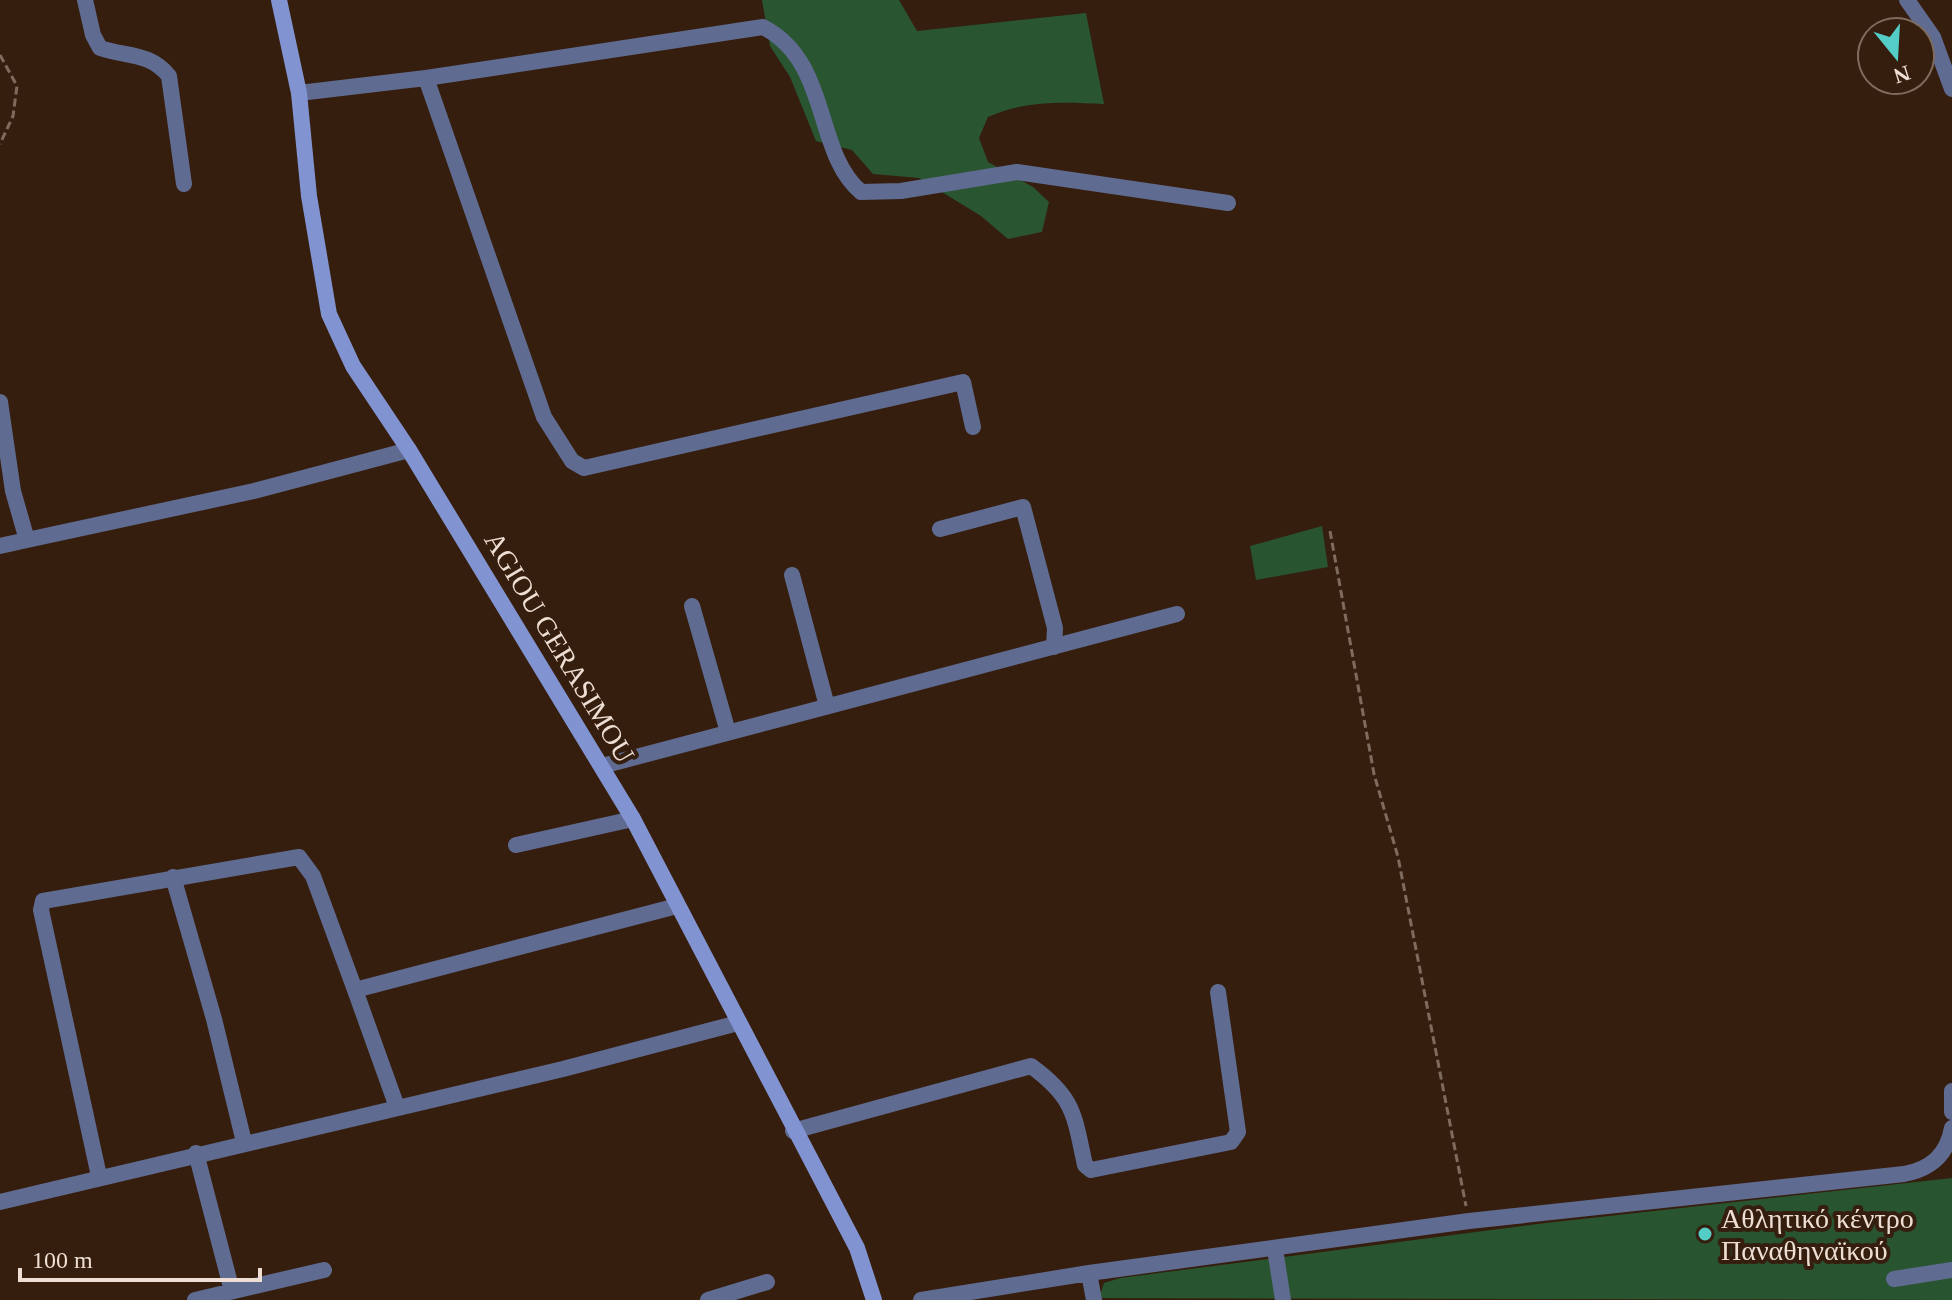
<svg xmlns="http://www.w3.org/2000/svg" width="1952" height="1300" font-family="Georgia,serif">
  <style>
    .green { fill: #28542f }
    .forest { fill: #295530 }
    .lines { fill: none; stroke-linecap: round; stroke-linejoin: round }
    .path { stroke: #7f6b5d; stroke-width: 3; stroke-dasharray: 8 4; stroke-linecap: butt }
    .street { stroke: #606b92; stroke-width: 16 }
    .secondary { stroke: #8293d1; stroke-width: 16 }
    .poi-dot { fill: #54cdc7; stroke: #351e0e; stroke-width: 3 }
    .labels { text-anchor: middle; stroke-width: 8; stroke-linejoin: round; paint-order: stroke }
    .street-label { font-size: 28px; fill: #eeded4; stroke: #351e0e }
    .poi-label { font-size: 28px; fill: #eeded4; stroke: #351e0e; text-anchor: start }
  </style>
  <rect width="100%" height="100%" fill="#351e0e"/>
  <path class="green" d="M1322,526L1328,567L1256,580L1250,546Z
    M1952,1178V1300L1099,1298L1104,1283L1120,1278L1546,1223Z"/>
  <path class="forest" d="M762,0H899L917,31L1086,13L1104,104C1063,102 1026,100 988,117L979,138L988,162L1033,187L1049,202L1042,232L1008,239L981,216L919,178L873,174L852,150L816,141L790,77L770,46Z"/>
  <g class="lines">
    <path class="path" d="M0,55L17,86L13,116L0,144
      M1330,531L1374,774L1398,857L1466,1206"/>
    <path class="street" d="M85,0L93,35L100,48C127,57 149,52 169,76L184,184
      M1907,0L1933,37L1952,89
      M426,78L763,27C831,62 814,153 861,192L901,191L1017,172L1228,203
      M299,93L426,78L544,417L572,461L584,468L963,382L973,427
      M0,402L13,491L27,540L254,491L409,450
      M940,529L1023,507L1055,628L1054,647
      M0,546L27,540
      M792,575L827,706
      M692,606L728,732
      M602,766L1177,614
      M516,845L633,819
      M173,877L214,1019L244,1142
      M1952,1091V1112
      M397,1107L355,990L677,906
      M793,1131L1031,1066C1075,1098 1074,1115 1085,1165L1091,1170L1231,1142L1238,1132L1218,992
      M196,1153L232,1291
      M99,1176L41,910L43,901L299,857L313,876L355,990
      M0,1202L563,1069L738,1023
      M1275,1249L1283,1300
      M1089,1273L1469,1221L1904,1174C1931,1169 1947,1155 1952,1128
      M1894,1279L1952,1270
      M195,1300L324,1270
      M708,1300L767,1282
      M921,1300L1089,1273L1094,1300"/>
    <path class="secondary" d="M279,0L299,93L309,196L329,314L353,366L409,450L633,819L857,1248L874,1300"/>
  </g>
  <circle class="poi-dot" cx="1705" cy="1234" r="8"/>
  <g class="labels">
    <g class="street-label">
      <text transform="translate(560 647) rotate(59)" y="10">AGIOU GERASIMOU</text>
    </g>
    <g class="poi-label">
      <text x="1721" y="1228">Αθλητικό κέντρο<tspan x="1721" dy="32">Παναθηναϊκού</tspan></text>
    </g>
  </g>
  <g transform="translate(1896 56) rotate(162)"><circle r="38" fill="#351e0e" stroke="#7f6b5d" stroke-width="2"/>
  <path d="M0-6L14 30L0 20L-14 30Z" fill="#54cdc7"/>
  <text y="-12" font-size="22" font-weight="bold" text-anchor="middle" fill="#eeded4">N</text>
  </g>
  <path d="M20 1268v12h240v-12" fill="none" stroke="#eeded4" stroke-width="4"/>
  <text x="32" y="1268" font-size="24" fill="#eeded4" stroke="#351e0e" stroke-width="6" paint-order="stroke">100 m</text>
</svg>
